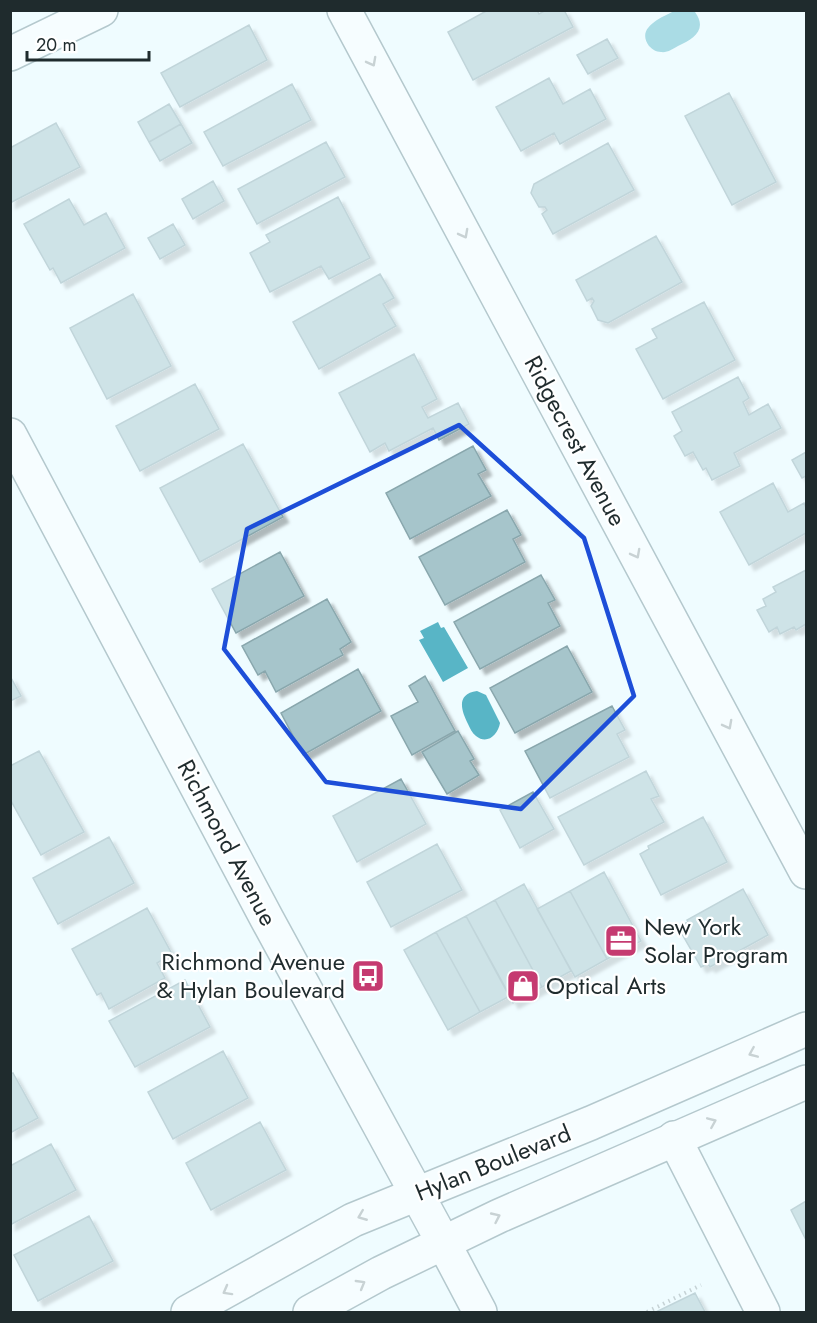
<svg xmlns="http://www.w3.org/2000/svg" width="817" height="1323" font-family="Jost,sans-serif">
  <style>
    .water { fill: #58b5c6 }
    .building { fill: #a6c5cb; stroke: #89a7ad; stroke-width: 1.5; filter: url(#shadow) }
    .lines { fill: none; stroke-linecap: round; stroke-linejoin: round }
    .street-casing { stroke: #6e8b91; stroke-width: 36 }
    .secondary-casing { stroke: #6e8b91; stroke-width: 36 }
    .primary-casing { stroke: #6e8b91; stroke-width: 36 }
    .path { stroke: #94a1a3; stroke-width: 4; stroke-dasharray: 1.5 4.5; stroke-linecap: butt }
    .street { stroke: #fff; stroke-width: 33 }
    .secondary { stroke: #fff; stroke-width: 33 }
    .primary { stroke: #fff; stroke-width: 33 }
    .oneway { stroke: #9aa0a0 }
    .marked { fill: none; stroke: #1d4ed8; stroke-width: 4.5; stroke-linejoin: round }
    .labels { text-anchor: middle; stroke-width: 4.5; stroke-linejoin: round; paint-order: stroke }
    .street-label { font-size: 24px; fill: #1f2b2d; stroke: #fff }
    .poi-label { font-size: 24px; fill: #1f2b2d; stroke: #fff; text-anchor: start }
  </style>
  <defs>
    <filter id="shadow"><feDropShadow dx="5.5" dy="5.5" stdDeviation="1.5" flood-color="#0004"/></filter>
  </defs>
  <rect width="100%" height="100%" fill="#effcff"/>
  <path class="water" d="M676,10L695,12C708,30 693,39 678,46C673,49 667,53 661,52C656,52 652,49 649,46C635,27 663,17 676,10Z
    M438,622L441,628L444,627L468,668L443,682L419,640L424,638L420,631Z
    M477,691L486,695L500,723C498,735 487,745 476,736C472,733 470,728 468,724C461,710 456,694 477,691Z"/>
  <path class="building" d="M488,10H537L539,14L546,10H564L573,27L473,80L448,32Z
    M249,25L267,60L180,107L161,73Z
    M607,39L618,58L588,74L577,55Z
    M549,78L563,104L590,89L606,119L560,144L554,133L521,151L496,107Z
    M292,84L311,120L223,166L204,132Z
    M729,93L776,182L732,205L685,116Z
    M169,104L181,124L149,142L138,122Z
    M56,123L80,167L10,203V148Z
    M181,124L192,143L160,161L149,142Z
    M326,142L345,177L257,224L238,189Z
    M608,143L634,190L553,234L542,214L547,210L545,207H539L531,193L534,184Z
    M213,181L224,201L193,219L182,199Z
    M338,197L370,258L329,279L321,266L270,292L250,253L270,242L266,235Z
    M69,199L84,225L106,213L125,248L61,283L53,268L50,270L24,224Z
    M173,224L185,245L160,259L148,238Z
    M656,236L682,282L608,323L598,320L591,306L594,301L592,298L587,301L576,280Z
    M380,274L394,298L383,304L396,326L319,369L293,322Z
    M133,294L171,366L107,399L70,328Z
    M704,302L735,360L663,399L636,349L657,338L652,329Z
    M414,354L437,399L422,407L428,418L458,403L469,424L439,440L433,428L389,451L385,443L370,452L339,393Z
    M738,377L749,398L743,402L749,415L768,404L781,428L734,453L740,466L712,480L706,468L703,470L693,452L685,456L674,436L682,431L672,412Z
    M195,384L219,429L140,471L116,426Z
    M243,444L283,517L200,562L160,488Z
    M473,446L486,470L478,474L491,496L410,539L386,493Z
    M806,452V476L802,478L792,460Z
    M773,483L788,512L804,503L806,508V533L749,565L720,512Z
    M507,510L521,535L513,539L525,562L445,605L419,557Z
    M280,552L304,596L236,633L212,589Z
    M806,570V624L796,630L794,627L780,634L777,627L769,632L757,610L766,606L763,599L776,592L773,587Z
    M541,575L555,600L548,603L560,626L480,669L454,622Z
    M327,599L351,642L340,649L343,655L276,692L265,671L258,675L242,646Z
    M567,646L592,692L515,733L490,688Z
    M358,669L381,711L303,755L281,713Z
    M10,676L21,696L10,701Z
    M425,676L455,731L412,755L391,716L418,702L409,686Z
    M612,706L625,730L617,734L629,757L550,798L525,751Z
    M458,731L474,759L470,761L479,775L447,794L422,752Z
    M39,751L84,832L41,855L10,799V766Z
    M646,771L659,796L651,799L664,822L584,865L558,817Z
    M401,779L426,824L357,862L333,816Z
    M533,792L554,829L520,848L500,810Z
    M703,817L727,862L661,895L640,854L649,849L648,846Z
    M109,837L134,883L58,924L33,878Z
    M437,844L462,890L391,927L367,882Z
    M604,872L641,941L607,959L570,891Z
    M524,884L571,971L542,987L495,900Z
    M743,889L768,935L710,967L708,964L701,967L678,927L688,922L687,920Z
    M570,891L607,959L575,977L537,909Z
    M495,900L542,987L513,1003L466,916Z
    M147,908L172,954L157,963L165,978L109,1009L101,993L97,995L72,949Z
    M466,916L510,996L480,1012L436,932Z
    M436,932L480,1012L448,1030L404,950Z
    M185,980L210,1027L135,1067L109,1021Z
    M223,1051L248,1098L173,1139L148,1092Z
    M13,1073L38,1118L10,1133V1074Z
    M260,1122L286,1170L211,1210L186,1163Z
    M51,1144L76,1190L10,1225V1166Z
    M806,1201V1240L791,1210Z
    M89,1216L113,1261L38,1301L14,1255Z
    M695,1293L705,1312H656Z"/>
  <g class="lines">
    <defs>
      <path id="street" d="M344,10L806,872
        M10,54L101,10
        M674,1138L763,1312
        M443,1242L480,1312"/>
      <path id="secondary" d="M10,435L267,919L443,1242"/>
      <path id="primary" d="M188,1312L353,1220L591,1123L806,1029
        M310,1312L381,1273L499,1216L806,1082"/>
    </defs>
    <use href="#street" class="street-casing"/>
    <use href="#secondary" class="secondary-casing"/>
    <use href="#primary" class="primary-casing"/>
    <path class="path" d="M647,1312L701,1285"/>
    <use href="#street" class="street"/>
    <use href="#secondary" class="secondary"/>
    <use href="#primary" class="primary"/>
  </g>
  <defs><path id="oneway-chevron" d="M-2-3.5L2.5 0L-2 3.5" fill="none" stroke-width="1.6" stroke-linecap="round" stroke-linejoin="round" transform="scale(1.5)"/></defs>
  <g class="oneway">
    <use href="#oneway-chevron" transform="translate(372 62) rotate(62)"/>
    <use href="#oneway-chevron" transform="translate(464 234) rotate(62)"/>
    <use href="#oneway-chevron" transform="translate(636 554) rotate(62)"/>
    <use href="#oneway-chevron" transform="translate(728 725) rotate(62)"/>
    <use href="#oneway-chevron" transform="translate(753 1053) rotate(157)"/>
    <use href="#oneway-chevron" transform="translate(712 1122) rotate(-23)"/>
    <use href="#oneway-chevron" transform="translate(362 1216) rotate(158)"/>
    <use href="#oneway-chevron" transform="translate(496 1217) rotate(-25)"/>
    <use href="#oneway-chevron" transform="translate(361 1284) rotate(-30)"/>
    <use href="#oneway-chevron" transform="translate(227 1291) rotate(151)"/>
  </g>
  <path d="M0 0H817V1323H0ZM459,425L584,538L634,696L521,809L326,782L224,649L247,529Z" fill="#effcff" fill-opacity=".55" fill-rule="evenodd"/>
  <path class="marked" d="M459,425L584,538L634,696L521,809L326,782L224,649L247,529Z"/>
  <defs>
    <symbol id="office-square" viewBox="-11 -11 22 22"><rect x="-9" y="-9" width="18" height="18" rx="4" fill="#c53a70" stroke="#fff"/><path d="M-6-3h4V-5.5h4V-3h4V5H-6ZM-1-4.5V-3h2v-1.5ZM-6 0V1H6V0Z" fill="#fff"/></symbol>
    <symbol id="bus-square" viewBox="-11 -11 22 22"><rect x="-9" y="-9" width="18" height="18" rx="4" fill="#c53a70" stroke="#fff"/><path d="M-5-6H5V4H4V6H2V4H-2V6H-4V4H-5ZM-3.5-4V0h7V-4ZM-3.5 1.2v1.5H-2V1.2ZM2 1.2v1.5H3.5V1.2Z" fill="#fff"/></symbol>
    <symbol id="shop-square" viewBox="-11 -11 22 22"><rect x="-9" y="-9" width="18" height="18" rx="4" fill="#c53a70" stroke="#fff"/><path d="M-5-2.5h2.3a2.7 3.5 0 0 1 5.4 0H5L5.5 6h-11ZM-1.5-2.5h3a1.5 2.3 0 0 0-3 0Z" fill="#fff"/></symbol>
  </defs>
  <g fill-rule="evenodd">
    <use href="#office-square" x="602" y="922" width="38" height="38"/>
    <use href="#bus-square" x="349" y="957" width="38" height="38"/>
    <use href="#shop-square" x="504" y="967" width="38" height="38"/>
  </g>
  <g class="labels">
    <g class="street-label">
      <text transform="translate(575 441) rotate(62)" y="8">Ridgecrest Avenue</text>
      <text transform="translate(227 843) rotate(62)" y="8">Richmond Avenue</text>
      <text transform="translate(493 1163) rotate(-22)" y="8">Hylan Boulevard</text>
    </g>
    <g class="poi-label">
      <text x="644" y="935">New York<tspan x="644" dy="28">Solar Program</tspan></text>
      <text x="345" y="970" text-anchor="end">Richmond Avenue<tspan x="345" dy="28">&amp; Hylan Boulevard</tspan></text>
      <text x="546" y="994">Optical Arts</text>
    </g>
  </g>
  <rect width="817" height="1323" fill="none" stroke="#1f2b2d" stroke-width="24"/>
  <path d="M27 51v9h122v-9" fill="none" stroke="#1f2b2d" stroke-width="3"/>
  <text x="36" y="51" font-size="18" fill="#1f2b2d" stroke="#ffffff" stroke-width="4.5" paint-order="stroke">20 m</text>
</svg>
